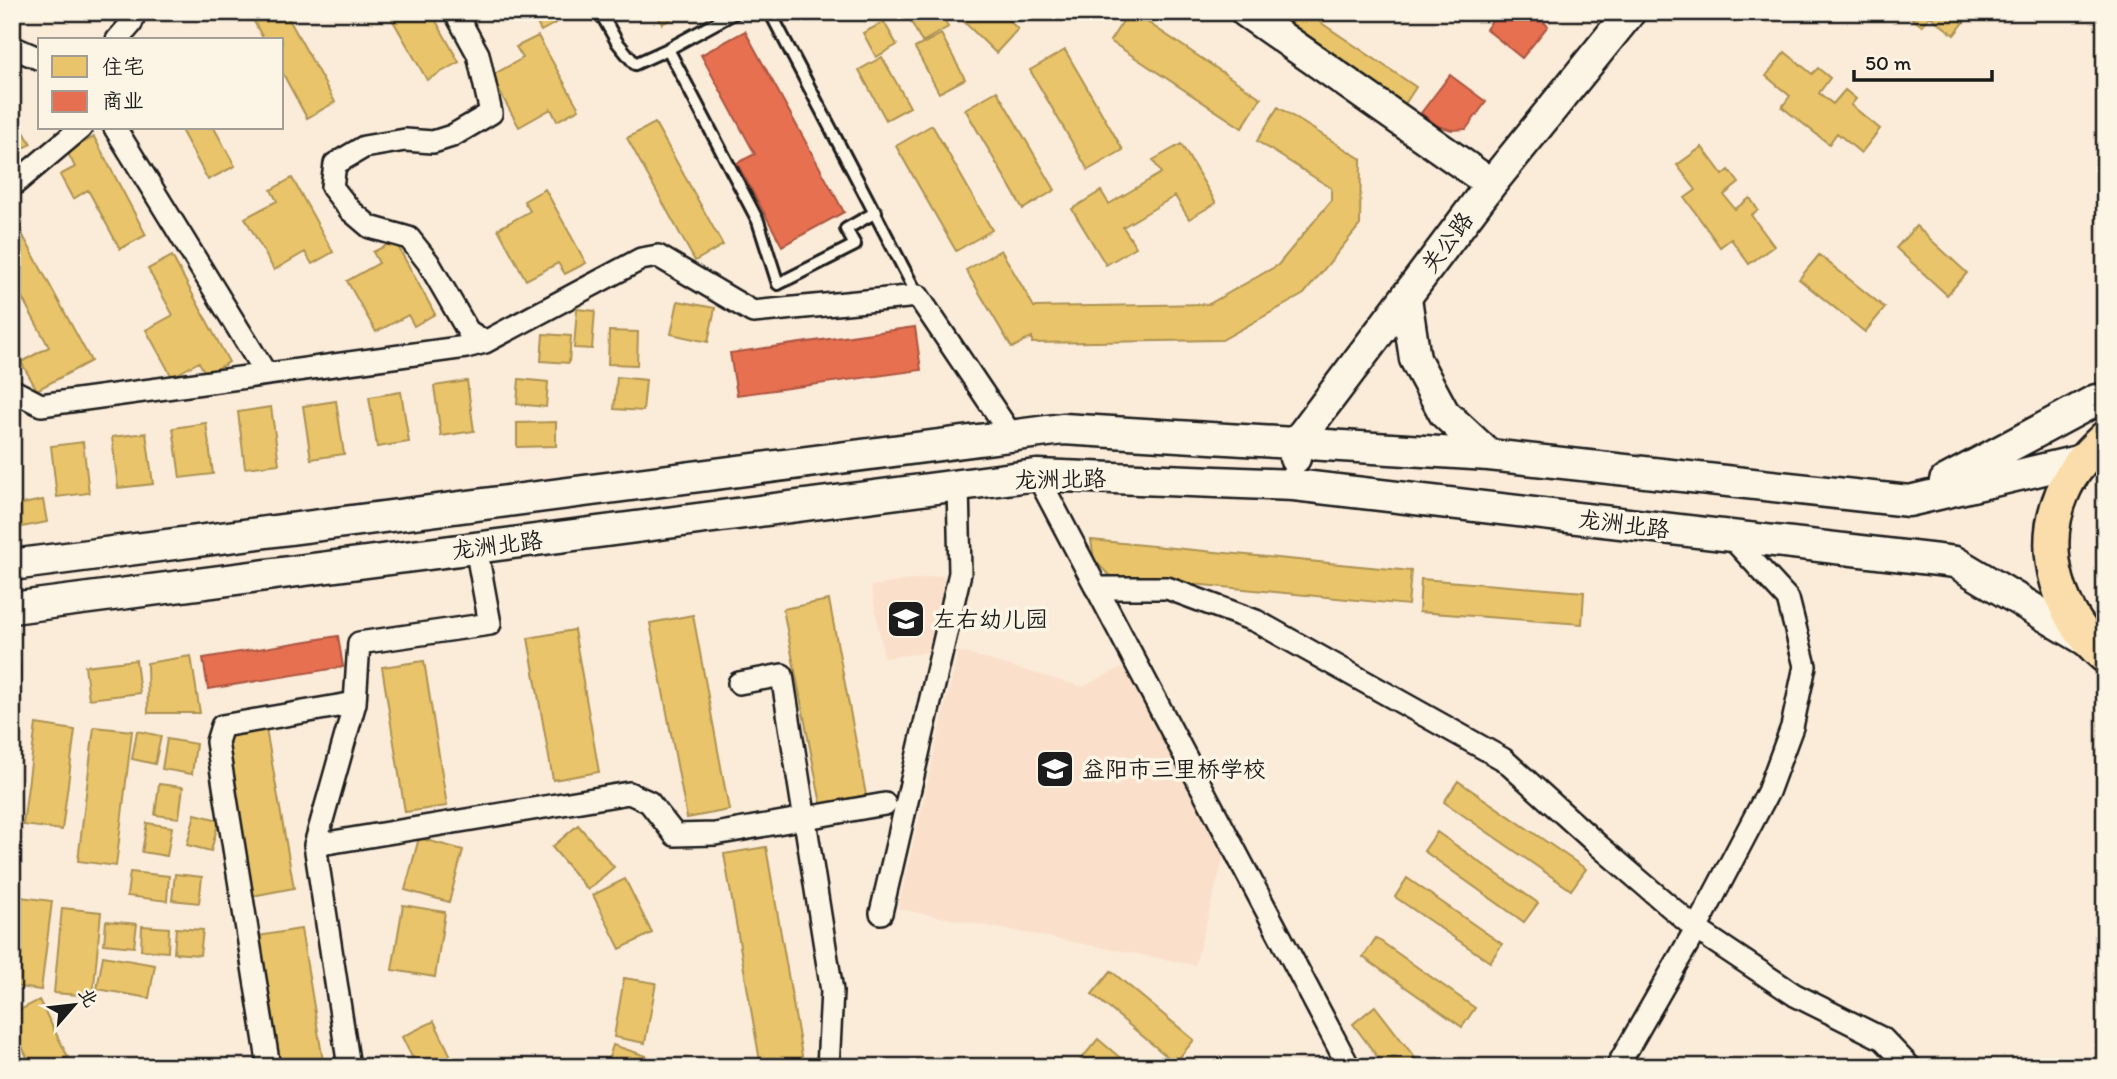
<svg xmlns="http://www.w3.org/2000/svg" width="2117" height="1079" font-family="Itim,'LXGW WenKai TC',sans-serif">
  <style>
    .built { fill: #fae0ca }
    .homes { fill: #e9c46a; stroke: #ac9253; stroke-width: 2 }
    .shops { fill: #e76f51; stroke: #aa5641; stroke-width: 2 }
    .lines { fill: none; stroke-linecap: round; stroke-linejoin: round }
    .lane-casing { stroke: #1c1c1c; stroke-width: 16 }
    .street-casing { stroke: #1c1c1c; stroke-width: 26 }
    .secondary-casing { stroke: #1c1c1c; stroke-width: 35 }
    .primary-casing { stroke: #1c1c1c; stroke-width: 38 }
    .lane { stroke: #fcf5e5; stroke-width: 10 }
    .street { stroke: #fcf5e5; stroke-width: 21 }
    .secondary { stroke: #fcf5e5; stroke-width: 30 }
    .primary { stroke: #faddab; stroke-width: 33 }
    .labels { text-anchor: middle; stroke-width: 7; stroke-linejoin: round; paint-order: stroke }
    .street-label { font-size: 23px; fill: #1c1c1c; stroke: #fcf5e5 }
    .poi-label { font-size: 23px; fill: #1c1c1c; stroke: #fcf5e5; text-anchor: start }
  </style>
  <rect width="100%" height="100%" fill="#fbebd9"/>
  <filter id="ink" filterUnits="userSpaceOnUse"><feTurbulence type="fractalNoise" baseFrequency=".0143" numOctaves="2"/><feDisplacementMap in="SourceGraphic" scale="14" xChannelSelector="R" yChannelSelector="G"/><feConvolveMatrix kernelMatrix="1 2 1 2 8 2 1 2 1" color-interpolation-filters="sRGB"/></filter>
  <g filter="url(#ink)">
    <path class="built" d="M945,575L929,652L884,658L871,586Z
      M958,651L1082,687L1123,667L1225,852L1195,965L898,909Z"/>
    <path class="homes" d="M249,12H285L335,102L307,118L282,72V40H264Z
      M388,12H431L459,62L427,80Z
      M531,12H566L568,16L541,31Z
      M656,12H683L662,24Z
      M906,12H940L948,27L922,42Z
      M963,12H1000L1018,29L996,53L959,17Z
      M1129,12H1132L1261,98L1242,128L1110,41Z
      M1273,12H1305L1416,87L1399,113L1266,23Z
      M1904,12H1972L1954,35L1930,16L1922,26Z
      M884,22L897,45L876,57L863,33Z
      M941,34L965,79L939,93L915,48Z
      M538,36L579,109L557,121L551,109L519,127L491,76L523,58L516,47Z
      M1065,50L1123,150L1088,170L1030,70Z
      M1785,52L1812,74L1818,68L1830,78L1819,93L1833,104L1845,90L1856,99L1851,105L1880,129L1861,153L1837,133L1829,144L1782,107L1790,96L1766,76Z
      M882,57L910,107L886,120L859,70Z
      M997,91L1055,190L1023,209L965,109Z
      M1278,107L1361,159L1360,225L1304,294L1222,340L1032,343V337L1012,348L966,270L1001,250L1034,307L1209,304L1278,265L1331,201V188L1257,141Z
      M12,112L31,144L12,155Z
      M655,123L723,245L695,261L627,138Z
      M932,125L992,230L956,251L896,146Z
      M180,128H214L235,166L208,180Z
      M94,137L146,235L120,249L88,190L73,199L60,175L75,167L67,151Z
      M1181,144L1216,203L1189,219L1175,196L1123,227L1136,247L1106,265L1072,209L1101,191L1109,204L1161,173L1153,160Z
      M1702,147L1723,175L1729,170L1739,183L1724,195L1735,209L1750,198L1758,210L1751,215L1774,246L1749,264L1731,239L1720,247L1685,198L1696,190L1677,165Z
      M292,178L333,252L312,264L305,252L274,270L245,218L277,201L271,190Z
      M545,189L586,263L565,274L558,263L526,280L498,229L530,211L524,201Z
      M15,221L91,361L37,390L21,362L49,347L12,279V222Z
      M1916,226L1967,273L1947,295L1896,248Z
      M395,241L435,314L414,326L408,315L376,332L347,281L379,263L373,252Z
      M1819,255L1885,308L1865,332L1799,279Z
      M172,256L229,362L206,375L199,362L172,377L146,330L173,315L148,269Z
      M678,301L715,308L708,342L671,334Z
      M577,309L595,311L592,349L574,348Z
      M609,331L638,332L637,365L608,364Z
      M543,334L571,336L569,363L541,361Z
      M617,377L646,380L643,411L614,409Z
      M519,379L548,382L546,407L517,404Z
      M467,381L474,431L441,436L434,386Z
      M401,392L409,442L377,447L369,397Z
      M336,401L344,454L311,459L303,406Z
      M271,407L279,464L245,468L238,412Z
      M556,422V446L517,447V423Z
      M206,423L213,474L180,478L173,428Z
      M146,433L153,484L118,488L112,437Z
      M83,442L89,493L57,497L51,446Z
      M43,500L47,522L12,529V506Z
      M1091,540L1411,571L1408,605L1110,576L1094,560Z
      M1421,579L1584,592L1582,624L1419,612Z
      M829,600L866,795L821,804L783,609Z
      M693,615L729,810L687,818L650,623Z
      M574,630L599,772L553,780L528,638Z
      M191,656L200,713H148L147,663Z
      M136,660L140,693L89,699L85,666Z
      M424,661L447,806L405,812L382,667Z
      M12,665H20L19,702L12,701Z
      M12,715L19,716L13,759H12Z
      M36,724L75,730L62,830L23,825Z
      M94,727L132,731L116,866L78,861Z
      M266,729L294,888L252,896L223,736Z
      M137,731L161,736L155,764L132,759Z
      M167,739L196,744L192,774L162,769Z
      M1458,781L1586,869L1571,890L1444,802Z
      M159,784L183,787L179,818L155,815Z
      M195,814L219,820L211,851L187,845Z
      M147,823L172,827L167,856L142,852Z
      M578,825L614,867L588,890L552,847Z
      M1437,832L1538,903L1524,922L1424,851Z
      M419,838L463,850L449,902L405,890Z
      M766,847L804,1067H761L724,854Z
      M130,872L169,876L167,901L127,896Z
      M175,874L202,877L199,903L172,900Z
      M1407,878L1502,944L1490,962L1395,897Z
      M625,879L652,933L620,949L593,895Z
      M13,896L52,901L41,990L12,986Z
      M403,905L445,912L435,977L392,970Z
      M62,908L101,912L93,996L54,993Z
      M106,921L137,924L134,947L104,944Z
      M142,926L169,928L168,952L141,950Z
      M176,928L203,930L200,955L174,953Z
      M301,929L324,1067H279L258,936Z
      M1376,938L1475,1008L1462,1027L1363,957Z
      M103,956L155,965L149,998L97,989Z
      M1111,971L1194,1040L1175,1063L1092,994Z
      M624,978L656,983L645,1043L614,1037Z
      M39,1000L68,1057L49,1067H32L12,1027V1014Z
      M1375,1006L1422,1067H1385L1353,1024Z
      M434,1021L456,1067H417L402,1037Z
      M1098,1039L1131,1067H1082L1078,1063Z
      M613,1045L646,1056L643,1067H606Z"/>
    <path class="shops" d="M1499,12H1531L1548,26L1522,58L1486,29Z
      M745,31L844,212L782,246L737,163L755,154L701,55Z
      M1450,75L1486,102L1466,129L1452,130L1438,126L1421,113Z
      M915,327L921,370L737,395L730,353Z
      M338,636L343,667L208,689L203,658Z"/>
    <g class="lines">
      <defs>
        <path id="lane" d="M600,12L617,42L635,64L668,49
          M736,12L668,49L758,221L778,284L855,245L846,229L876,212
          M770,12L918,296"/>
        <path id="street" d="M455,12L478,54L491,113L452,136L433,142L405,140L364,147L335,164L332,187L350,210L370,227L409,238L428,262L468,331L485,342
          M117,40L131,24L135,12
          M12,47L40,59
          M115,128L266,374
          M12,186L81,128
          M12,390L41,405L466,347L485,342L641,259L658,256L753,312L918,296L1012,436
          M1037,475L1349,1067
          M1096,588H1167L1256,621L1503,759L1598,845L1696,929L1795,995L1883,1039L1910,1067
          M739,683L782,675L832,991L828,1067
          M355,703L315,845L629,793L649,802L675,835L715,834L885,804
          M315,845L349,1067
          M881,913L960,573L958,485
          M269,1067L217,742L222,726L355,703L359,643L490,624L476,547
          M1617,1067L1696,929L1768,792L1792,727L1805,666L1788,599L1730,536"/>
        <path id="secondary" d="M1246,12L1491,184
          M1406,298L1415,359L1444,413L1489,455
          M1295,458L1296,443L1491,184L1630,12
          M1945,481L2096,400
          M12,565L1063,429L1489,455L1909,501L2082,460
          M12,608L1037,475L1294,485L1955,562L2089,642"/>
        <path id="primary" d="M2105,438C2088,454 2071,471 2062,494C2038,551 2059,617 2105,656"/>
      </defs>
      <use href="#lane" class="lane-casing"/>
      <use href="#street" class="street-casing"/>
      <use href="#secondary" class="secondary-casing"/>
      <use href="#primary" class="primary-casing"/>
      <use href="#lane" class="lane"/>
      <use href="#street" class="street"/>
      <use href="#secondary" class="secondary"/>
      <use href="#primary" class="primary"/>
    </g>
  </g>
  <defs>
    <symbol id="school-square" viewBox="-11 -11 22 22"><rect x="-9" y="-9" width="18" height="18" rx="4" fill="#1c1c1c" stroke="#fcf5e5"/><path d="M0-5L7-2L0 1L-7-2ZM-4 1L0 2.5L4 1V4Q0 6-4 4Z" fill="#fff"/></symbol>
  </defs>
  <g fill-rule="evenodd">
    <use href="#school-square" x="884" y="597" width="44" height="44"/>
    <use href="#school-square" x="1033" y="747" width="44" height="44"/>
  </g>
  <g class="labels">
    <g class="street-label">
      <text transform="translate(1447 242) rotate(-53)" y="8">关公路</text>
      <text transform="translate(1060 479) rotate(-1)" y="8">龙洲北路</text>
      <text transform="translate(1624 524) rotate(7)" y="8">龙洲北路</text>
      <text transform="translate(497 545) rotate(-7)" y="8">龙洲北路</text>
    </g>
    <g class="poi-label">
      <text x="933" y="627">左右幼儿园</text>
      <text x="1082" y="777">益阳市三里桥学校</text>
    </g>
  </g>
  <rect width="2117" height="1079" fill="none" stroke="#fcf5e5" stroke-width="42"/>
  <rect x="21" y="21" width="2075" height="1037" fill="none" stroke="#1c1c1c" stroke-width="2.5" filter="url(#ink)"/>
  <rect x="38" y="38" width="245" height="91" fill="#fcf5e5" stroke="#a29e95" stroke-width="2"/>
  <rect x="52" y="56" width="35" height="21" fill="#e9c46a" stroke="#a29e95" stroke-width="2"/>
  <text x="102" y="74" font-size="21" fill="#1c1c1c">住宅</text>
  <rect x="52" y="91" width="35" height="21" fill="#e76f51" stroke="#a29e95" stroke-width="2"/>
  <text x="102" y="108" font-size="21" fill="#1c1c1c">商业</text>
  <g transform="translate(74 1005) rotate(62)" stroke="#fcf5e5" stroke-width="5" paint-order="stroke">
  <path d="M0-5L12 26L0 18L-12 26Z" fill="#1c1c1c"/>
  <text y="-10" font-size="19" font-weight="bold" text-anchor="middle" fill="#1c1c1c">北</text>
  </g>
  <path d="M1854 70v10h138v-10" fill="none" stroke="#1c1c1c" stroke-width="3.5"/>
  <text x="1865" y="70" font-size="21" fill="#1c1c1c" stroke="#fcf5e5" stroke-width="5" paint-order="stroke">50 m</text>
</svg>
